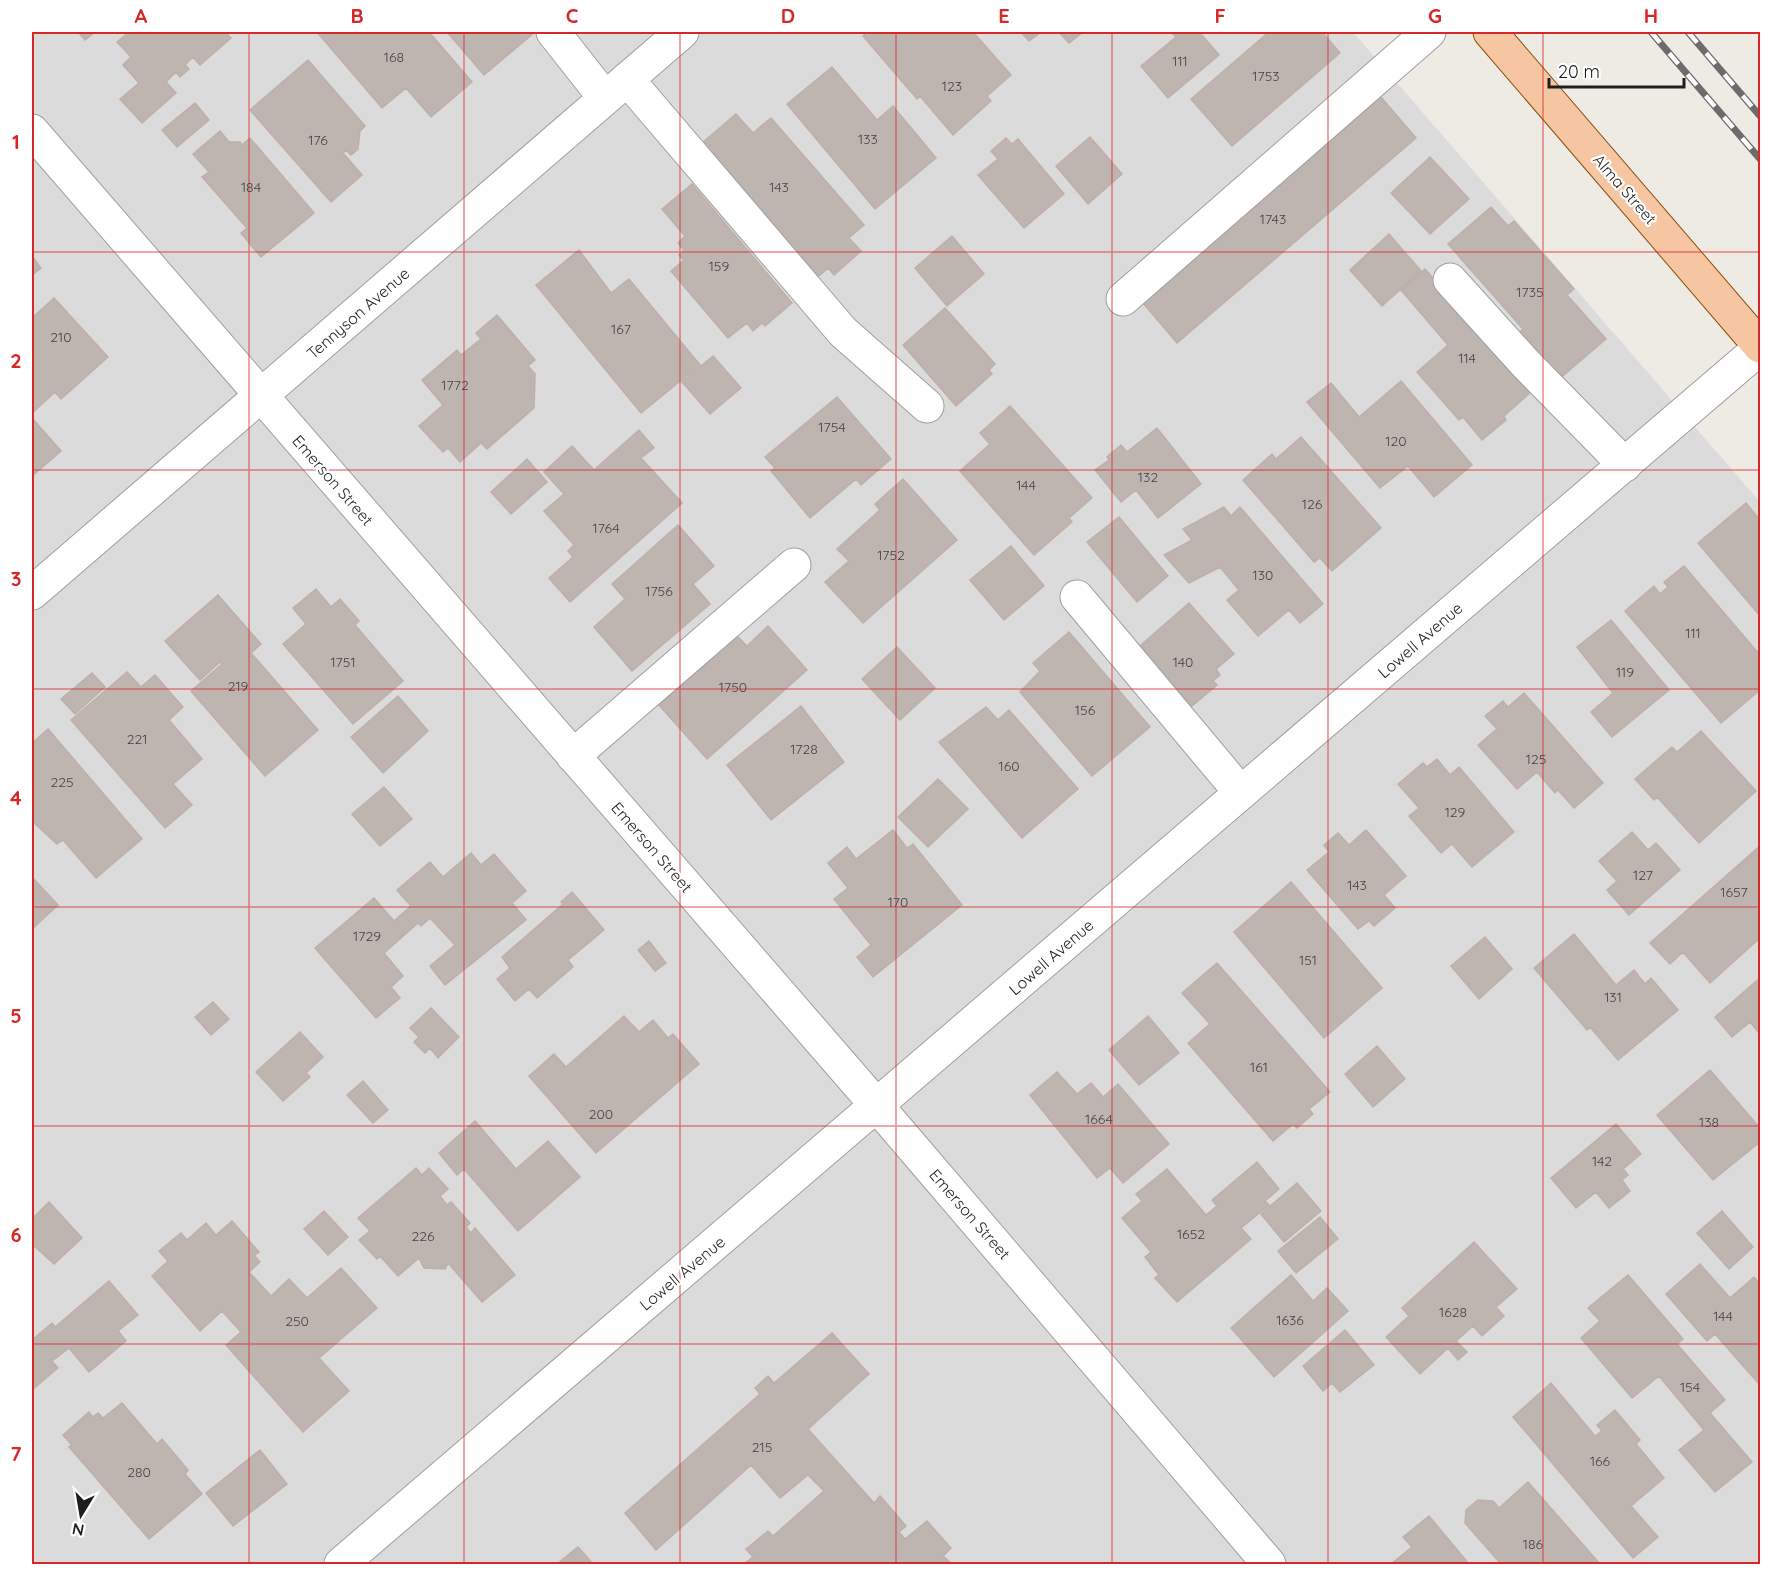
<svg xmlns="http://www.w3.org/2000/svg" width="1792" height="1596" font-family="Quicksand,sans-serif">
  <style>
    .residential { fill: #dcdbdb }
    .building { fill: #beb5b1; stroke: #bfafa8; stroke-width: 1.5 }
    .lines { fill: none; stroke-linecap: round; stroke-linejoin: round }
    .minor-casing { stroke: #9f9f9f; stroke-width: 35 }
    .major-casing { stroke: #8e5009; stroke-width: 35 }
    .minor { stroke: #fff; stroke-width: 33 }
    .major { stroke: #f6c6a2; stroke-width: 33 }
    .rail-casing { stroke: #6c6c6c; stroke-width: 7 }
    .rail { stroke: #fff; stroke-width: 4.5; stroke-dasharray: 14; stroke-linecap: butt }
    .grid { fill: none; stroke: #d62828; stroke-width: 1.5; stroke-opacity: 0.55 }
    .labels { text-anchor: middle; stroke-width: 4.5; stroke-linejoin: round; paint-order: stroke }
    .number-label { font-size: 14px; fill: #464443 }
    .street-label { font-size: 16px; fill: #1e1e1e; stroke: #fff }
    .neatline { fill: none; stroke: #d62828; stroke-width: 2 }
    .grid-label { font-size: 20px; text-anchor: middle; font-weight: bold; fill: #d62828 }
  </style>
  <rect width="100%" height="100%" fill="#eeeae4"/>
  <path class="residential" d="M32,32H1353L1760,502V1564H32Z"/>
  <path class="building" d="M78,32H95L85,40Z
    M129,32H225L231,38L200,65L193,57L185,65L189,69L180,77L176,72L166,82L176,93L142,123L120,99L139,83L123,65L131,57L117,42Z
    M317,32H429L472,82L431,117L406,88L382,108Z
    M447,32H535L484,75Z
    M868,32H973L1011,75L987,96L991,101L953,135L920,96L917,99L863,36Z
    M1021,32H1041L1029,41Z
    M1059,32H1083L1069,43Z
    M1171,32H1204L1201,34L1219,55L1168,98L1141,66L1176,37Z
    M1269,32H1322L1340,53L1232,146L1191,99Z
    M308,60L365,126L360,131L358,149L351,155L346,150L343,153L362,175L331,202L250,110Z
    M832,67L877,120L893,106L936,158L875,209L787,104Z
    M1380,96L1416,138L1177,343L1143,303L1247,194L1256,205L1289,177L1282,170L1307,148L1313,155L1336,135L1330,128Z
    M195,103L209,120L177,147L162,130Z
    M736,114L753,133L771,118L864,225L849,238L861,251L834,275L828,268L811,283L695,149Z
    M220,131L229,142H240L242,145L250,138L314,213L261,257L241,233L247,228L202,177L209,172L193,154Z
    M1090,137L1122,174L1088,204L1056,166Z
    M1006,138L1012,144L1018,139L1064,194L1024,228L978,175L998,159L991,151Z
    M1430,157L1469,199L1430,234L1391,193Z
    M692,184L792,303L765,326L762,323L753,331L747,323L728,338L671,271L684,260L679,255L684,250L678,243L685,236L662,209Z
    M1491,207L1508,226L1514,221L1574,289L1567,295L1606,339L1558,380L1518,334L1523,329L1448,244Z
    M1389,234L1421,271L1382,306L1350,270Z
    M952,236L984,274L947,306L915,268Z
    M579,250L611,293L629,279L700,365L641,413L536,285Z
    M32,256L41,268L32,275Z
    M1425,269L1531,392L1504,416L1506,420L1482,440L1463,417L1459,420L1417,372L1448,345L1401,290Z
    M54,298L108,357L61,399L55,392L32,413V318Z
    M945,308L995,364L989,370L992,374L956,406L903,345Z
    M497,315L535,360L528,366L535,374L534,408L487,449L481,443L460,462L448,448L443,452L419,426L443,405L422,380L457,350L461,355L481,339L476,333Z
    M713,356L741,388L710,414L682,382Z
    M1401,381L1472,465L1434,497L1408,466L1380,488L1307,402L1331,383L1359,417Z
    M837,397L891,459L861,485L856,479L810,518L771,471L775,468L765,457Z
    M1010,406L1092,498L1069,518L1072,522L1034,555L960,471L990,444L980,433Z
    M32,418L61,451L32,476Z
    M1157,428L1201,484L1158,518L1136,490L1121,502L1095,470L1109,460L1107,457L1121,445L1127,452Z
    M639,430L654,448L641,458L682,503L570,602L549,578L573,557L568,551L574,545L544,511L564,494L544,472L572,446L594,470Z
    M1301,437L1381,528L1332,571L1320,558L1314,562L1243,480L1272,454L1276,459Z
    M527,459L547,482L511,514L491,492Z
    M903,479L957,540L863,623L825,582L849,561L837,549L880,510L875,504Z
    M1746,503L1760,520V616L1698,543Z
    M1224,507L1231,516L1240,507L1323,604L1300,623L1289,610L1258,636L1227,600L1239,590L1220,567L1189,583L1164,555L1192,540L1183,529Z
    M1119,517L1168,576L1137,602L1087,542Z
    M678,525L714,566L693,584L710,604L632,671L594,627L625,599L612,584Z
    M1011,546L1044,586L1004,620L970,580Z
    M1684,566L1760,655V690L1721,723L1625,611L1654,586L1660,594L1668,587L1664,582Z
    M316,589L331,607L340,599L359,621L355,625L403,681L353,724L283,644L306,624L293,608Z
    M218,595L261,644L251,653L318,730L265,776L191,691L222,664L220,662L200,680L165,641Z
    M1189,603L1234,654L1216,669L1220,675L1213,681L1217,685L1185,712L1133,652Z
    M1611,620L1669,690L1612,737L1591,712L1613,693L1577,647Z
    M768,626L807,670L707,759L659,705L737,636L747,646Z
    M1069,632L1150,727L1092,776L1020,692L1040,671L1033,663Z
    M897,647L935,688L900,720L862,679Z
    M127,672L141,687L155,675L183,707L169,720L202,759L173,784L192,805L165,828L71,720Z
    M92,673L105,687L75,714L61,699Z
    M1524,693L1603,783L1574,808L1558,790L1555,793L1537,772L1517,789L1478,745L1497,729L1485,716L1503,701L1508,707Z
    M398,696L428,731L383,773L351,737Z
    M801,706L844,762L771,820L727,765Z
    M986,707L998,720L1009,710L1078,789L1022,838L939,742Z
    M48,729L142,839L96,878L63,840L57,844L32,821V743Z
    M1701,731L1756,791L1699,843L1657,797L1654,800L1635,779L1672,747L1677,752Z
    M1437,759L1450,775L1459,767L1514,832L1472,867L1452,844L1441,853L1409,816L1419,808L1398,784L1423,763L1427,767Z
    M938,779L968,809L928,847L898,817Z
    M384,787L412,819L380,846L352,814Z
    M893,830L907,848L913,844L962,905L873,977L857,957L871,945L834,899L848,888L828,863L847,847L856,859Z
    M1366,830L1406,876L1384,895L1395,908L1374,926L1369,921L1358,929L1307,870L1329,852L1324,845L1338,833L1349,845Z
    M1632,832L1648,850L1656,843L1680,870L1629,915L1607,890L1617,881L1599,861Z
    M1760,846V938L1710,983L1683,952L1670,964L1650,943Z
    M471,853L481,865L494,854L526,891L512,903L526,920L445,985L430,966L455,945L430,918L421,926L418,923L384,953L403,976L391,987L400,998L376,1018L315,948L374,898L394,921L411,906L397,890L430,862L443,877Z
    M32,877L58,905L32,929Z
    M1291,882L1382,988L1324,1038L1234,932Z
    M572,892L604,930L568,960L573,967L537,998L529,989L515,1001L497,979L510,968L502,957L563,904L561,902Z
    M1574,934L1616,985L1634,970L1645,984L1651,978L1678,1010L1618,1060L1590,1027L1587,1030L1534,968Z
    M1485,937L1512,969L1479,999L1451,966Z
    M649,941L666,963L655,971L638,950Z
    M1217,963L1330,1092L1309,1109L1313,1114L1297,1128L1293,1124L1273,1141L1188,1043L1210,1024L1182,993Z
    M1760,978V1034L1750,1022L1732,1037L1715,1017Z
    M213,1002L229,1019L211,1035L195,1017Z
    M431,1008L459,1037L438,1058L430,1048L425,1053L414,1042L419,1037L410,1028Z
    M624,1016L639,1032L653,1020L668,1038L673,1034L699,1064L596,1153L529,1076L554,1054L566,1067Z
    M1148,1016L1179,1053L1139,1085L1109,1050Z
    M300,1032L323,1057L306,1073L310,1077L283,1101L256,1072Z
    M1377,1046L1405,1079L1373,1107L1345,1074Z
    M1710,1070L1760,1128V1142L1713,1180L1657,1115Z
    M1057,1072L1077,1094L1091,1083L1103,1097L1118,1084L1169,1144L1123,1183L1110,1168L1097,1178L1030,1095Z
    M363,1081L388,1110L373,1123L347,1095Z
    M475,1121L516,1169L548,1141L580,1177L518,1231L464,1169L457,1175L439,1153Z
    M1616,1124L1641,1154L1623,1169L1628,1175L1622,1180L1630,1191L1609,1208L1596,1192L1576,1208L1551,1178Z
    M1257,1162L1279,1189L1265,1201L1269,1205L1241,1228L1251,1239L1177,1302L1155,1278L1159,1275L1145,1257L1151,1252L1122,1218L1142,1201L1136,1194L1167,1169L1206,1215L1217,1206L1212,1200Z
    M416,1168L422,1175L429,1168L448,1189L440,1196L447,1205L451,1202L470,1223L466,1227L471,1233L475,1228L515,1275L482,1302L448,1263L445,1269L424,1268L419,1258L398,1276L380,1256L377,1259L359,1240L370,1231L358,1218Z
    M1297,1183L1321,1211L1284,1242L1261,1214Z
    M49,1202L82,1238L54,1264L32,1244V1219Z
    M324,1211L348,1237L328,1255L304,1229Z
    M1722,1211L1753,1247L1729,1269L1697,1233Z
    M1320,1217L1338,1239L1296,1273L1278,1251Z
    M232,1221L259,1252L254,1255L260,1262L249,1272L271,1296L289,1279L307,1298L341,1268L377,1308L319,1358L349,1391L303,1432L226,1345L241,1332L222,1311L200,1331L152,1276L168,1261L159,1251L181,1233L187,1240L206,1223L216,1235Z
    M1474,1242L1517,1289L1496,1307L1504,1316L1482,1336L1473,1326L1456,1341L1467,1352L1458,1360L1448,1348L1420,1374L1386,1337L1409,1316L1402,1308Z
    M1700,1264L1730,1298L1754,1277L1760,1285V1385L1715,1334L1707,1341L1666,1294Z
    M1291,1275L1313,1301L1327,1288L1348,1311L1274,1377L1231,1328Z
    M1628,1275L1683,1339L1677,1344L1725,1400L1710,1413L1752,1462L1715,1492L1679,1450L1704,1430L1659,1376L1632,1398L1581,1338L1600,1321L1588,1308Z
    M109,1281L138,1315L118,1331L126,1341L89,1372L69,1348L52,1361L58,1368L32,1390V1340L52,1323L55,1327Z
    M1345,1330L1374,1365L1340,1392L1332,1383L1323,1391L1303,1366Z
    M832,1333L869,1374L808,1429L874,1503L880,1496L906,1526L899,1532L905,1539L927,1521L951,1548L943,1556L952,1564H744L753,1557L746,1549L768,1531L773,1536L824,1491L808,1475L780,1498L751,1465L656,1550L625,1513L760,1394L755,1388L768,1376L774,1383Z
    M1551,1383L1595,1436L1602,1431L1597,1425L1615,1410L1640,1440L1636,1444L1664,1478L1631,1506L1658,1537L1633,1558L1513,1417Z
    M122,1403L157,1444L162,1439L188,1470L185,1474L202,1494L149,1539L69,1447L72,1445L63,1435L89,1412L93,1417L98,1413L103,1418Z
    M260,1450L287,1484L233,1526L206,1493Z
    M1528,1482L1600,1564H1501L1465,1523L1466,1510L1478,1500L1493,1501L1499,1508Z
    M1429,1516L1469,1564H1391L1412,1547L1403,1537Z
    M578,1547L593,1564H557Z"/>
  <g class="lines">
    <defs>
      <path id="minor" d="M553,32L605,98
        M627,79L843,332L927,406
        M32,131L878,1107L1269,1564
        M1450,280L1526,364L1625,465
        M1123,299L1429,32
        M32,593L682,32
        M1077,597L1241,793
        M573,756L794,565
        M341,1564L1760,348"/>
      <path id="major" d="M1490,32L1760,346"/>
    </defs>
    <use href="#minor" class="minor-casing"/>
    <use href="#major" class="major-casing"/>
    <use href="#minor" class="minor"/>
    <use href="#major" class="major"/>
    <defs>
      <path id="rail" d="M1651,32L1760,159
        M1688,32L1760,116"/>
    </defs>
    <use href="#rail" class="rail-casing"/>
    <use href="#rail" class="rail"/>
  </g>
  <path class="grid" d="M249,32V1564M464,32V1564M680,32V1564M896,32V1564M1112,32V1564M1328,32V1564M1543,32V1564M32,252H1760M32,470H1760M32,689H1760M32,907H1760M32,1126H1760M32,1344H1760"/>
  <g class="labels">
    <g class="number-label">
      <text x="394" y="62">168</text>
      <text x="1180" y="66">111</text>
      <text x="1266" y="81">1753</text>
      <text x="952" y="91">123</text>
      <text x="868" y="144">133</text>
      <text x="318" y="145">176</text>
      <text x="251" y="192">184</text>
      <text x="779" y="192">143</text>
      <text x="1273" y="224">1743</text>
      <text x="719" y="271">159</text>
      <text x="1530" y="297">1735</text>
      <text x="621" y="334">167</text>
      <text x="61" y="342">210</text>
      <text x="1467" y="363">114</text>
      <text x="455" y="390">1772</text>
      <text x="832" y="432">1754</text>
      <text x="1396" y="446">120</text>
      <text x="1148" y="482">132</text>
      <text x="1026" y="490">144</text>
      <text x="1312" y="509">126</text>
      <text x="606" y="533">1764</text>
      <text x="891" y="560">1752</text>
      <text x="1263" y="580">130</text>
      <text x="659" y="596">1756</text>
      <text x="1693" y="638">111</text>
      <text x="343" y="667">1751</text>
      <text x="1183" y="667">140</text>
      <text x="1625" y="677">119</text>
      <text x="238" y="691">219</text>
      <text x="733" y="692">1750</text>
      <text x="1085" y="715">156</text>
      <text x="137" y="744">221</text>
      <text x="804" y="754">1728</text>
      <text x="1536" y="764">125</text>
      <text x="1009" y="771">160</text>
      <text x="62" y="787">225</text>
      <text x="1455" y="817">129</text>
      <text x="1643" y="880">127</text>
      <text x="1357" y="890">143</text>
      <text x="1734" y="897">1657</text>
      <text x="898" y="907">170</text>
      <text x="367" y="941">1729</text>
      <text x="1308" y="965">151</text>
      <text x="1613" y="1002">131</text>
      <text x="1259" y="1072">161</text>
      <text x="601" y="1119">200</text>
      <text x="1099" y="1124">1664</text>
      <text x="1709" y="1127">138</text>
      <text x="1602" y="1166">142</text>
      <text x="1191" y="1239">1652</text>
      <text x="423" y="1241">226</text>
      <text x="1453" y="1317">1628</text>
      <text x="1723" y="1321">144</text>
      <text x="1290" y="1325">1636</text>
      <text x="297" y="1326">250</text>
      <text x="1690" y="1392">154</text>
      <text x="762" y="1452">215</text>
      <text x="1600" y="1466">166</text>
      <text x="139" y="1477">280</text>
      <text x="1533" y="1549">186</text>
    </g>
    <g class="street-label">
      <text transform="translate(1625 189) rotate(49)" y="6">Alma Street</text>
      <text transform="translate(358 313) rotate(-41)" y="6">Tennyson Avenue</text>
      <text transform="translate(333 480) rotate(49)" y="6">Emerson Street</text>
      <text transform="translate(1420 640) rotate(-41)" y="6">Lowell Avenue</text>
      <text transform="translate(652 847) rotate(49)" y="6">Emerson Street</text>
      <text transform="translate(1051 957) rotate(-41)" y="6">Lowell Avenue</text>
      <text transform="translate(970 1214) rotate(49)" y="6">Emerson Street</text>
      <text transform="translate(682 1273) rotate(-40)" y="6">Lowell Avenue</text>
    </g>
  </g>
  <rect width="1792" height="1596" fill="none" stroke="#ffffff" stroke-width="66"/>
  <g transform="translate(81 1515) rotate(191)" stroke="#ffffff" stroke-width="4.5" paint-order="stroke">
  <path d="M0-4.5L10 22L0 15L-10 22Z" fill="#1e1e1e"/>
  <text y="-9" font-size="16" font-weight="bold" text-anchor="middle" fill="#1e1e1e">N</text>
  </g>
  <path d="M1549 78v9h135v-9" fill="none" stroke="#1e1e1e" stroke-width="3"/>
  <text x="1558" y="78" font-size="18" fill="#1e1e1e" stroke="#ffffff" stroke-width="4.5" paint-order="stroke">20 m</text>
  <rect x="33" y="33" width="1726" height="1530" class="neatline"/>
  <g class="grid-label">
    <text x="141" y="23">A</text>
    <text x="357" y="23">B</text>
    <text x="572" y="23">C</text>
    <text x="788" y="23">D</text>
    <text x="1004" y="23">E</text>
    <text x="1220" y="23">F</text>
    <text x="1435" y="23">G</text>
    <text x="1651" y="23">H</text>
    <text x="16" y="149">1</text>
    <text x="16" y="368">2</text>
    <text x="16" y="586">3</text>
    <text x="16" y="805">4</text>
    <text x="16" y="1023">5</text>
    <text x="16" y="1242">6</text>
    <text x="16" y="1461">7</text>
  </g>
</svg>
